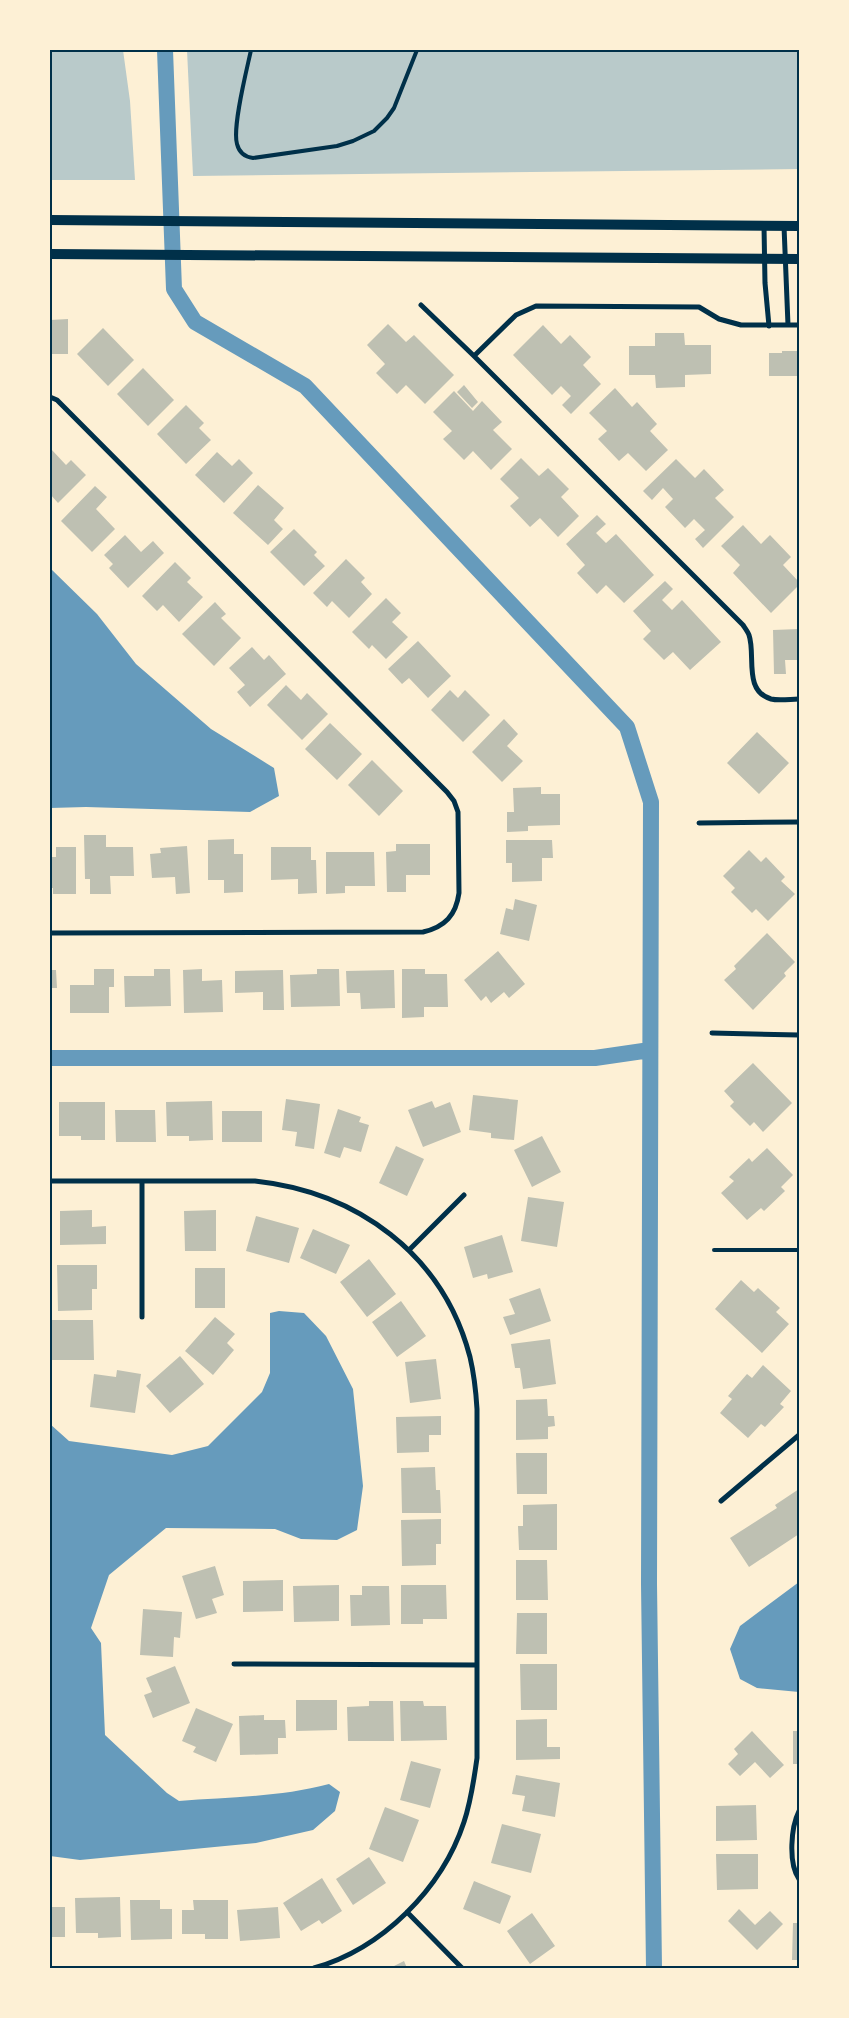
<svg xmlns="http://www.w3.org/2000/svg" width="849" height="2018" font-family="Bitter,serif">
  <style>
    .green { fill: #b9caca }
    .water { fill: #669bbc }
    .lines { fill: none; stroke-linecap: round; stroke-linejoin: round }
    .canal { stroke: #669bbc; stroke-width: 16 }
    .building { fill: #bec0b2 }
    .service { stroke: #003049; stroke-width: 4 }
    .minor { stroke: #003049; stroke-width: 5 }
    .secondary { stroke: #003049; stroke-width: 10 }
    .neatline { fill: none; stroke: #003049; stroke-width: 2 }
  </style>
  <rect width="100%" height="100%" fill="#fdf0d5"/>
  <path class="green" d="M50,50H123L130,101L135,180H50Z
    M187,50H799V169L193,176Z"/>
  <path class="water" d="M50,568L97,614L136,664L211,729L274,768L279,796L250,812L86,807L50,808Z
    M279,1311L304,1313L326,1336L353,1389L363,1486L357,1530L337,1540L301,1539L275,1529L166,1528L109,1575L91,1628L101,1643L105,1735L167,1793L179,1801C229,1797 281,1797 329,1784L340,1792L335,1811L313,1830L256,1843L80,1860L50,1856V1424L69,1441L172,1455L208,1446L262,1392L270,1373V1313Z
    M799,1582V1692L757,1688L740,1679L730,1649L740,1626Z"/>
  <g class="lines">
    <path class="canal" d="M165,50L174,289L195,322L305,386L627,727L651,802L649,1584L654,1968
      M50,1058H595L650,1050"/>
  </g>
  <path class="building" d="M68,319V354H50V320Z
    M388,324L406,342L414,335L454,375L425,404L406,385L397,394L376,373L385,364L367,345Z
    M543,325L561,344L570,335L591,357L583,365L601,384L571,414L562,405L571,396L561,386L552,395L513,355Z
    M103,328L134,360L108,386L77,354Z
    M655,333H684L685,345H711V374L685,375V387L656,388L655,375H629V346H655Z
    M782,351H799V376H769V353H782Z
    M143,368L174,400L148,426L117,394Z
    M464,385L478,402L472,408L457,392Z
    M615,388L632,407L637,402L657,424L650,431L668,450L646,471L628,453L619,461L598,439L607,431L589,413Z
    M454,391L473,411L482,401L502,422L493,430L512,449L491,470L473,451L464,460L443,439L452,431L433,412Z
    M186,405L204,423L199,428L211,440L186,464L157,434Z
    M51,449L66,465L71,460L86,475L58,503L50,494Z
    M217,452L232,466L239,459L253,473L224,503L195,475Z
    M521,458L539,476L548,468L569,489L561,497L579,516L558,537L540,518L530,527L510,506L519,498L500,479Z
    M676,459L695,478L704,469L724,490L715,498L734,517L703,548L695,539L705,530L694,519L685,528L665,507L673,499L663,488L652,500L643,491Z
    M258,485L284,508L274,520L283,529L268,545L233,513Z
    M95,486L107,497L96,509L115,529L92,552L61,521Z
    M597,515L606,524L596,533L606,543L616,534L654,575L624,603L606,585L597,594L577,573L585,565L566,544Z
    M743,525L761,544L770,535L791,557L783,565L799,582V585L771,613L733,573L740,565L721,546Z
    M294,529L317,552L314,555L325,566L304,586L270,552Z
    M125,535L141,552L153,541L164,553L128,588L109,568L113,564L104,555Z
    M346,559L365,578L361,582L372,594L349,618L332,601L327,607L313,593Z
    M175,562L191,578L187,582L203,597L179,622L163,605L157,611L142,596Z
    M665,581L673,589L662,600L672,610L682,600L721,642L690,670L673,652L664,660L643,639L651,631L633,611Z
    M386,598L401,613L392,622L408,637L386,659L372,645L369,649L352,632Z
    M215,602L226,614L221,618L241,638L214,666L182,634Z
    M799,629V660H785L786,674H774L773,630Z
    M418,641L451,676L428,698L409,678L402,684L388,669Z
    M252,647L264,660L269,655L286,674L250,707L237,692L245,685L229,668Z
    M286,685L301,700L307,693L328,714L302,740L267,705Z
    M450,690L458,698L465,690L490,715L463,742L431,710Z
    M504,719L518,734L507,746L523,761L502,782L472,752Z
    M330,723L362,754L337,780L305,749Z
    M757,732L789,763L759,794L727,763Z
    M372,760L403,791L379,816L348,785Z
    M541,787V794H560V825L528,826V831L507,832V812H514L513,788Z
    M84,835H106V847H133L134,876H110L111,894H90V879H85Z
    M234,839V854H243V892L224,893V880H208V840Z
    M506,840H552L553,858H542V881L512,882V863H506Z
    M396,844H430V875H406V892H387L386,852L396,851Z
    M187,846L190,893L176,894L175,877L152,878L150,854L161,853L160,848Z
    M56,847H76V894H53V888H50V857H56Z
    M271,847H311V860H316L317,893L298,894V879L271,880Z
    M749,850L761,862L766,857L785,877L781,881L795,894L768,921L756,909L752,913L731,892L735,888L723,876Z
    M326,852H374L375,886H345V893L326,894Z
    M515,899L537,905L529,941L500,934L506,908L513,910Z
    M767,933L795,962L784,973L786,976L753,1010L724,980L736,969L734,966Z
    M498,951L525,984L509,998L504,992L491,1003L486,996L481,1001L464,980Z
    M94,969H114V987H109V1013H70V985H94Z
    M154,969H170L171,1006L125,1007L124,976H154Z
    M202,969V981L222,980L223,1012L184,1013L183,970Z
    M317,969H339L340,1006L291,1007L290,975L317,974Z
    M402,969H425V974H447L448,1007H424V1017L402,1018Z
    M50,970H56L57,988H50Z
    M283,970L284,1010H263V992L235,993V971Z
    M394,970L395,1008L361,1009L360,993H347L346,971Z
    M753,1063L792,1103L763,1132L754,1122L750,1126L730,1106L734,1102L724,1091Z
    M473,1095L518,1100L514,1140L491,1138V1133L469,1130Z
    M286,1099L320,1104L314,1149L295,1146L297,1132L282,1130Z
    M212,1101L213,1140L189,1141V1136H167L166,1102Z
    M432,1101L435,1108L450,1102L461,1132L423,1147L408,1110Z
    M59,1102H105V1140H81V1136H59Z
    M338,1109L361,1117L359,1122L369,1125L361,1152L344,1147L340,1158L324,1153Z
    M115,1110H155L156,1142H116Z
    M222,1111H262V1142H222Z
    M542,1136L561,1172L532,1187L514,1150Z
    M396,1146L424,1159L407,1196L379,1183Z
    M767,1148L793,1175L781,1187L785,1191L764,1211L761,1208L747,1220L721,1193L734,1181L729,1177L749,1158L752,1162Z
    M528,1197L564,1202L557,1247L521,1241Z
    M92,1210V1227L106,1226V1244L60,1245V1211Z
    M216,1210V1251H185L184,1211Z
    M256,1216L299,1228L289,1263L246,1251Z
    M313,1229L350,1245L336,1274L300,1258Z
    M502,1235L513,1272L488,1279L487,1274L473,1278L464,1247Z
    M369,1259L396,1294L367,1317L340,1282Z
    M57,1265H97V1289H92V1310L58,1311Z
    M195,1268H225V1308H195Z
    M741,1280L754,1292L758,1288L780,1308L776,1312L789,1324L762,1353L715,1309Z
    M540,1288L551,1321L510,1335L503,1317L515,1314L509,1299Z
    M401,1301L426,1336L397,1357L372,1322Z
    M215,1317L235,1334L227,1343L234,1350L213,1375L185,1351Z
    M52,1320H93L94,1360H52Z
    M550,1339L556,1384L523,1389L520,1368H515L511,1344Z
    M180,1356L204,1384L170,1413L146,1386Z
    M436,1359L441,1399L410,1403L405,1362Z
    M763,1365L791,1391L780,1404L784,1407L765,1427L761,1424L748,1438L720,1413L732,1399L728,1396L747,1374L752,1378Z
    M117,1370L141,1374L135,1413L90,1407L94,1374L116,1377Z
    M547,1399L548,1416H554L555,1426L548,1427V1439L516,1440V1400Z
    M441,1416V1435H429V1452L397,1453L396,1417Z
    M516,1453H547V1494H517Z
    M435,1467L436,1490H440L441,1513H402L401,1468Z
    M799,1489V1534L749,1567L730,1538L777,1508L775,1505Z
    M557,1504V1550H519L518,1526H523V1505Z
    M441,1519V1544H436V1565L402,1566L401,1520Z
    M516,1560H547L548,1600H516Z
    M215,1566L224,1595L212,1599L217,1613L196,1619L182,1576Z
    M283,1580V1611L243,1612V1581Z
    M339,1585V1621L294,1622L293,1586Z
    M401,1585H446L447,1619H423V1624H401Z
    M362,1586H389L390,1625L351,1626L350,1595H362Z
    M143,1609L182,1612L180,1638L174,1637L173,1657L140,1655Z
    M517,1613H547V1654H516Z
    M520,1664H557V1710H521Z
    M175,1666L190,1703L153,1718L144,1695L152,1692L146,1678Z
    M296,1700H337V1730L296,1731Z
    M369,1701H393L394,1741H348L347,1707L369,1706Z
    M400,1701H423L424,1706H446L447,1740L401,1741Z
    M196,1708L233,1724L216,1762L193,1752L196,1747L182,1741Z
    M264,1715V1720H285L286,1738H278V1754L240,1755L239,1716Z
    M547,1719V1747H560V1759L516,1760V1720Z
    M752,1731L784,1765L770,1778L755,1762L740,1776L728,1764L738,1754L734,1749Z
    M793,1731H799V1764H793Z
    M411,1761L441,1769L430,1808L400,1800Z
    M516,1775L560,1783L555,1817L522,1811L525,1796L512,1794Z
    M756,1805L757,1840L716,1841V1806Z
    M385,1807L419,1820L403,1862L369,1849Z
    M502,1824L541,1834L531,1873L491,1863Z
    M716,1854H758V1889L717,1890Z
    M369,1857L386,1883L353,1905L336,1879Z
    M322,1878L342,1911L322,1924L319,1920L301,1931L283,1903Z
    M474,1881L511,1896L500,1924L463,1909Z
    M120,1897L121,1937L98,1938V1933H76L75,1898Z
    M130,1900H160V1909H172V1939L131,1940Z
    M193,1900H228V1939H205V1934H182V1910H194Z
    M50,1907H65V1937H50Z
    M278,1907L280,1938L240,1941L237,1910Z
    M739,1909L755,1925L770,1911L783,1924L757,1950L728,1921Z
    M532,1913L555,1946L530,1964L507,1931Z
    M793,1923H799V1960H792Z
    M404,1961L407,1968H390Z"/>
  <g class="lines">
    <path class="service" d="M251,50C247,69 232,127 237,144C239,152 245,157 253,158L337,146L353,141L374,131L387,118L394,108L417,50
      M714,1250H799"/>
    <path class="minor" d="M764,226L765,283L769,326
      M784,226L788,325
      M421,305L474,356L743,625C745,628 748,632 749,635C756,655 743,691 771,699C779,701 791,699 799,699
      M474,356L516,315L536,306L699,307L719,319L741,325H799
      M50,397L57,400L447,792L454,801L458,812L459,893C456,915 445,927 423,932L50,933
      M699,823L799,822
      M712,1033L799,1035
      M50,1181H255C357,1192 443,1254 470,1357C474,1374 476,1392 477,1409V1758C474,1780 471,1801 464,1822C442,1889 382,1949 314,1968
      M142,1181V1317
      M409,1250L464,1195
      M721,1501L799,1435
      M234,1664L477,1665
      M799,1811C791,1827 788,1863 799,1879
      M407,1912L462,1968"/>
    <path class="secondary" d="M50,220L799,226
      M50,254L799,259"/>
  </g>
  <rect width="849" height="2018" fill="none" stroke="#fdf0d5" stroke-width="102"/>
  <rect x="51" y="51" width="747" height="1916" class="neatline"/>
</svg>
